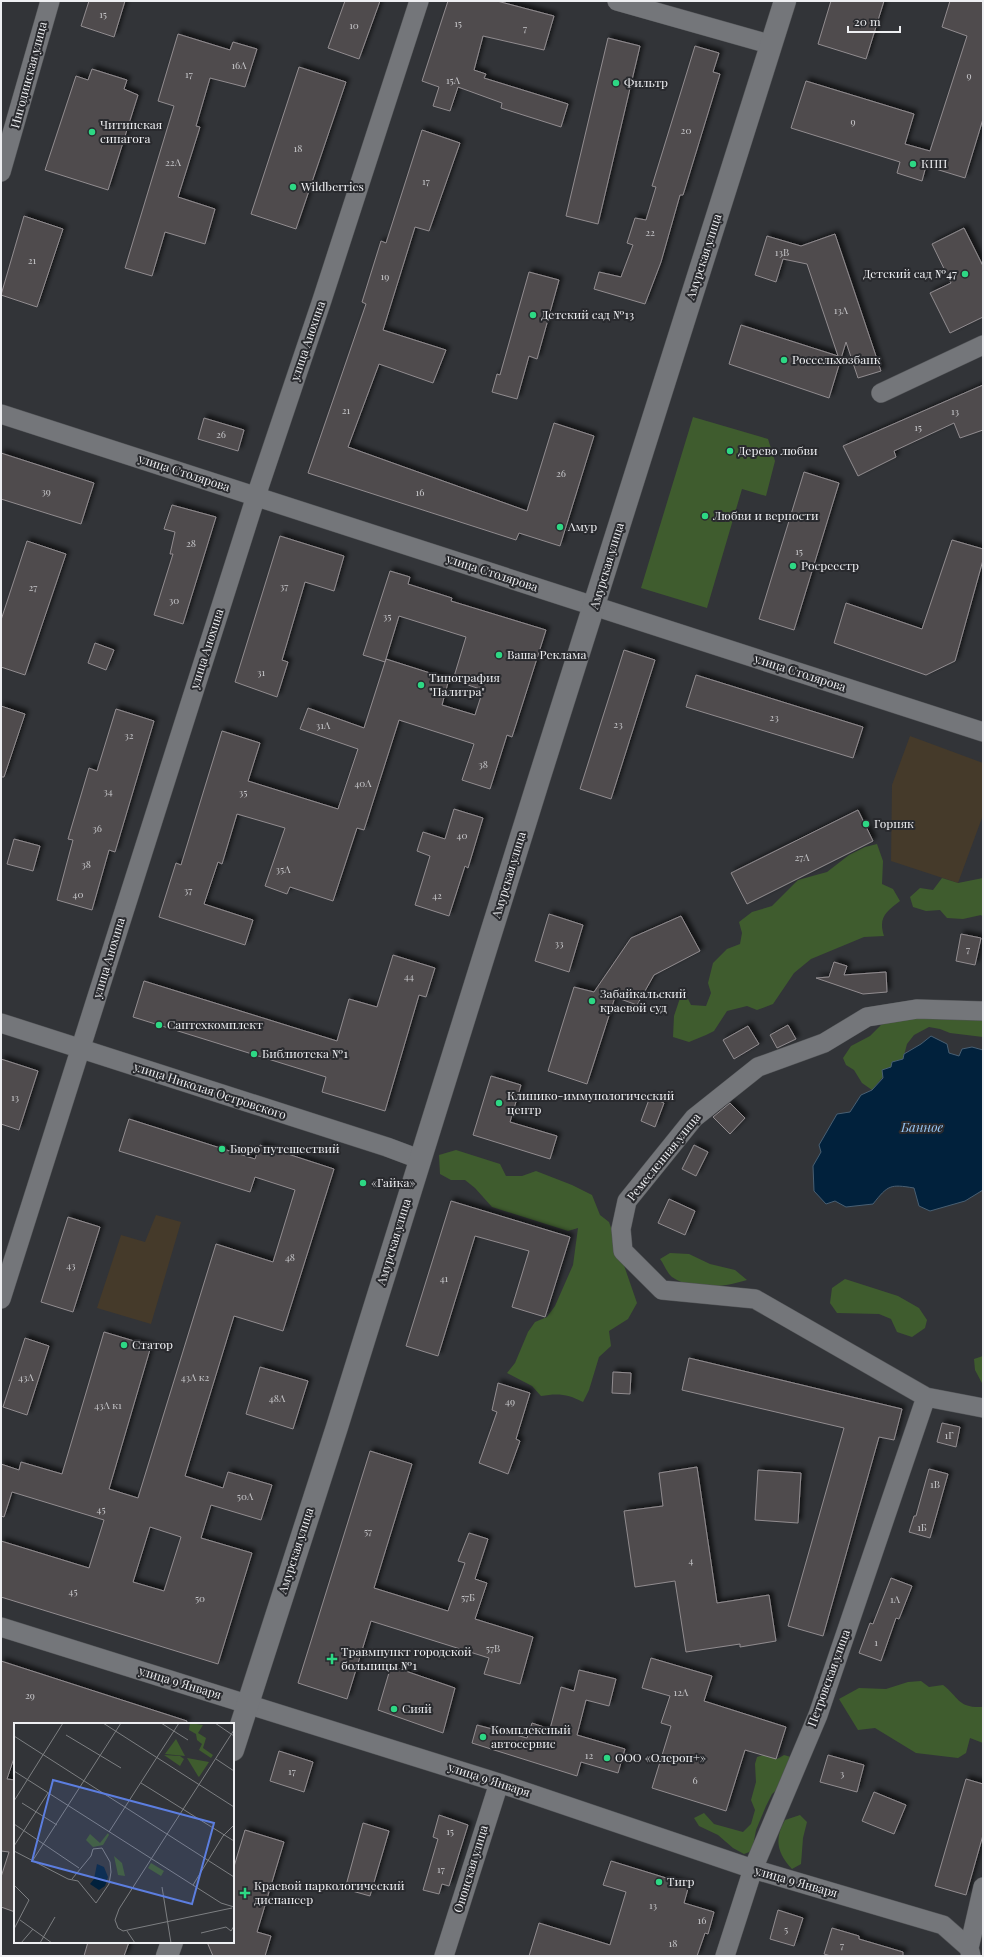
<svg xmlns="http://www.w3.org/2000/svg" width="984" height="1957" font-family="'Playfair Display',serif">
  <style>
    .industrial { fill: #453a2a }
    .green { fill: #3f5c2e }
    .water { fill: #01213c; stroke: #485f73 }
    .building { fill: #4f4b4e; stroke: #918c8f; fill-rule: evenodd; filter: url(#shadow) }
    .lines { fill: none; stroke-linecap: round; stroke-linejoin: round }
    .street-casing { stroke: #515356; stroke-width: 20 }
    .secondary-casing { stroke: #515356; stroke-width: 23 }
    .street { stroke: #74767a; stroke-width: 19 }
    .secondary { stroke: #74767a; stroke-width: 22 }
    .poi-dot { fill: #2dd884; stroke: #292a2e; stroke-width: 1.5 }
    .labels { text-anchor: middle; stroke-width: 4; stroke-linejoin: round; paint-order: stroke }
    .number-label { font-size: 10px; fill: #c6c6c9 }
    .street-label { font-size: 12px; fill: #eeeff2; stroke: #292a2e }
    .poi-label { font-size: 12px; fill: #eeeff2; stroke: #292a2e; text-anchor: start }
    .water-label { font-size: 13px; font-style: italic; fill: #98c7f5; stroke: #292a2e }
    .inset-road { fill: none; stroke: #7d7f82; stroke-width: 1 }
    .view { fill: #5c7ee0; fill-opacity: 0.15; stroke: #5c7ee0; stroke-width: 2 }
    .inset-edge { fill: none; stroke: #eeeff2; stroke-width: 2 }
  </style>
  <defs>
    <filter id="shadow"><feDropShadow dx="3.5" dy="-3.5" stdDeviation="2" flood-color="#0009"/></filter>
  </defs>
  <rect width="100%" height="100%" fill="#323438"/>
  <path class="industrial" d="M910,736L983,763V815L958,883L891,861L892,785Z
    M156,1215L181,1222L151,1324L97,1308L121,1235L145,1242Z"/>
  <path class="green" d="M693,417L768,439L775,461L766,496L742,489L707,608L641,588Z
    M877,844L883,861L882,884L893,889L900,901C886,912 878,917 884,936L864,937L811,959L794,973L773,1004L757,1010L747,1006L727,1011L714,1031L706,1035L689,1042L673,1037L674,1016L683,989L691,1005L706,1006L711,993L708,983L713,963L727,949L740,944L742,933L739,922L752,912L772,906L798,880L827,872L849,855L865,847Z
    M942,878L958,883L983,878V917L981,915L963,919L947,918L940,910L926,911L913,907L910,897L920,888L933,890Z
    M983,1017V1037L950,1033L940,1029L929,1027L914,1035L907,1044L903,1059L892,1062L891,1067L872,1090L862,1083L854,1070L846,1065L843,1058L851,1046L870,1036L881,1025L898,1018Z
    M456,1150L500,1164L506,1176H522L536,1171L572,1185L592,1195L600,1215L609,1222L637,1303L628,1319L609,1331L611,1346L599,1357L589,1390L583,1402C568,1394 558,1393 541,1396L532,1386L507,1373L515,1363L528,1332L535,1322L547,1317L555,1306L573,1265L578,1228L568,1231L492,1207L475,1188L465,1180H451L440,1174L439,1155Z
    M670,1253L689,1254L710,1264L735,1270L747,1280C724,1287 694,1292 672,1277C667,1273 664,1264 660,1259Z
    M845,1279L898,1296L919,1308L927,1320L925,1328L912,1337L897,1332L891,1319L879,1314L837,1313L830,1303L832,1288Z
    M983,1356V1385L975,1370L974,1359Z
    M921,1681L929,1687L943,1685C960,1698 957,1708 983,1707V1743L970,1738L966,1753L958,1758L916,1753L875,1728L858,1730L839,1699L859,1688L886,1689L908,1682Z
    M766,1754L777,1759L784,1755L794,1758L783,1784L772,1794L766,1806L756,1830L752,1851L744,1854L733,1848L718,1835L699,1826L694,1818L704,1813L714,1824L743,1832L751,1824L755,1810L751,1800L756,1782L755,1764L757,1757Z
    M800,1815L807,1822L803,1838L801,1864L792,1869C777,1853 774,1839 785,1820Z"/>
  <path class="water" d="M931,1036L947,1044L949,1053L959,1056L962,1049L972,1047L983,1050V1190L965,1201L930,1211L919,1206L914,1188C890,1184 888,1185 873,1204L846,1207L835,1201L826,1204L814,1191L813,1166L821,1152L819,1145L837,1114L850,1112L861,1095L872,1090L883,1078L882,1070L891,1067L892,1062L903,1059L904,1054L921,1044Z"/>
  <path class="building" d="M89,1H125L114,37L81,26Z
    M345,1H380L359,59L328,48Z
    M448,1H497L554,16L544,50L483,36L474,70L486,74L484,78L568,104L561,127L501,108L502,103L458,87L450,111L433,106L439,87L422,81Z
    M831,1H884L866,59L818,44Z
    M950,1H983V119L965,178L926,166L922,181L897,173L900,162L791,128L806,81L914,114L905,144L930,151L967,36L942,27Z
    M178,34L230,50L233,42L257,49L245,87L210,78L196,126L200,127L178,197L215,209L205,244L165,232L152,276L125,268L174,106L158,101Z
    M608,38L640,46L598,224L566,216Z
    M695,46L719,53L713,72L720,74L683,195H680L661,262L645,304L594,289L599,272L621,277L633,245L627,243L635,218L646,220L656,187L652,186Z
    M299,67L346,82L296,229L251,214Z
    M92,69L127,80L124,89L138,95L108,190L45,170L76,76L88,80Z
    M422,130L460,143L429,231L415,227L383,330L446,350L433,383L379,364L348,447L527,511L554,423L594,436L560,546L519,533L516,540L308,473L366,304L362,302L381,241L386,243Z
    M24,216L63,229L37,307L1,295Z
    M964,228L983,266V317L950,333L930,293L951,283L932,244Z
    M835,234L881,371L858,378L846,342L829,398L729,364L741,325L838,356L807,264L783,259L776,282L755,275L767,236L801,246Z
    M529,272L559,280L537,359L529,356L517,399L492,392L497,374L500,375Z
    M983,385V430L960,438L954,423L894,451L896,457L858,476L843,446Z
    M204,418L244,430L238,451L198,439Z
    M1,453L94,483L81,524L1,499Z
    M804,472L839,483L794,630L759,619Z
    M172,505L216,517L183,624L154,615L173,554H170L175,532L164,529Z
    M280,536L344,556L334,591L305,582L282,660L288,662L277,697L235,682Z
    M952,540L983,549V560L955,661L926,675L834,643L846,603L922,629Z
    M27,541L66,554L25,675L1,667V620Z
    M390,571L410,577L408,584L452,598L451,601L546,630L512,737L507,735L490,789L462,780L474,744L399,720L364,830L357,828L333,901L290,887L287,894L265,886L285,828L237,814L222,864L218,862L204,904L253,920L245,945L159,917L176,863L181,865L222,731L260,743L248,781L338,809L358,749L300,729L308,708L364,728L386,659L449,679L442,705L475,715L483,690L453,680L466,637L399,616L385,662L363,655Z
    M95,643L114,650L106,670L88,663Z
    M624,650L655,660L611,799L580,789Z
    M696,675L863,727L853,758L686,707Z
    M1,706L25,714L4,777H1Z
    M116,709L154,721L115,852L109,850L92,910L57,900L73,840L68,839L89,768L97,771Z
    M454,809L483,818L468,868L465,866L449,916L415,905L430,856L417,851L423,832L445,839Z
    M858,810L873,841L747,904L731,873Z
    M14,839L40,846L33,871L7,864Z
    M549,914L583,925L569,972L535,961Z
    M681,916L700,951L654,975L637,1005L615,997L587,1084L548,1071L574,987L594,992L631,938Z
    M961,934L981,938L975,965L956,961Z
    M393,955L435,968L426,997L419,995L385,1111L322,1092L326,1077L133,1017L144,981L337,1041L349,999L377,1007Z
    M834,962L847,966L844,975L886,972L887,992L863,994L816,978L829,977Z
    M788,1025L796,1039L777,1048L770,1035Z
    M748,1026L759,1044L734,1059L723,1040Z
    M1,1059L38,1071L19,1130L1,1124Z
    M491,1076L521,1085L510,1122L557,1136L550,1159L473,1135Z
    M650,1097L664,1103L655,1127L641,1121Z
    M730,1103L745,1118L730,1134L713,1117Z
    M129,1119L255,1159L260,1145L334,1169L283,1331L234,1316L185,1476L223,1488L228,1472L272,1485L261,1520L211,1505L201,1538L252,1553L218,1664L1,1597V1541L89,1568L104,1520L12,1492L4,1517L1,1516V1464L19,1470L21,1462L62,1474L104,1332L151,1346L109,1489L138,1498L216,1244L273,1262L295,1190L255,1177L250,1192L119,1151ZM150,1527L181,1537L164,1591L133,1582Z
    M694,1145L708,1152L696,1176L682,1169Z
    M669,1199L695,1211L685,1235L658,1223Z
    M451,1201L570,1237L545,1317L512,1307L529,1251L475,1236L438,1356L406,1346Z
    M68,1217L100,1227L73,1312L41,1302Z
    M25,1338L49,1346L27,1415L3,1407Z
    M689,1358L902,1409L894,1440L879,1437L823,1636L788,1626L844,1428L682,1390Z
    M260,1367L308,1381L293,1429L246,1414Z
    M613,1372L631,1373L630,1394L612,1393Z
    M498,1383L530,1393L516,1439L520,1441L508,1474L479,1463L497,1412L492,1410Z
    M942,1423L960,1427L956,1447L937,1442Z
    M370,1451L412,1464L374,1588L448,1611L465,1563L458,1561L469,1533L488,1539L475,1579L487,1583L475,1619L533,1637L520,1684L484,1674L489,1658L371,1621L347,1699L298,1683Z
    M697,1467L717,1603L769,1595L776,1641L740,1647V1644L686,1652L675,1581L635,1587L624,1511L663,1506L659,1473Z
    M929,1469L948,1474L930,1538L909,1532L914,1516H916Z
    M758,1470L801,1473L798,1523L755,1520Z
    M891,1578L912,1586L899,1619L896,1618L881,1661L859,1653L870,1623L873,1624Z
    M651,1658L712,1676L704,1701L786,1727L776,1759L745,1750L726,1811L652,1788L671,1726L661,1723L670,1696L642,1688Z
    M1,1661L187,1721L186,1724H15V1755L7,1779L15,1780V1912L1,1907V1877L9,1852L1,1851Z
    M391,1666L455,1688L443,1733L378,1710Z
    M579,1670L616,1679L609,1706L586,1700L577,1735L625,1749L618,1773L581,1762L577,1776L472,1743L477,1725L527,1738L532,1723L550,1729L561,1687L574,1691Z
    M279,1751L313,1762L304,1792L270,1781Z
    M828,1755L864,1765L857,1792L820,1782Z
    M966,1779L983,1784V1835L966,1895L935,1886Z
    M874,1792L906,1805L894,1834L862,1821Z
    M439,1815L468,1825L449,1886L442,1884L439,1894L423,1890L438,1839L433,1837Z
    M363,1823L389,1831L370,1896L345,1889Z
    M245,1830L284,1842L257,1932L271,1936L265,1956H213L207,1942H233V1870Z
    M611,1861L689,1885L684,1903L714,1912L708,1934L705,1933L697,1956H529L539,1923L610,1945L626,1892L603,1885Z
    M778,1910L803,1918L794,1946L770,1939Z
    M832,1928L859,1936V1939L903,1952V1956H831L824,1954Z
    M88,1942H129L124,1956H84Z"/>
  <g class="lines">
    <defs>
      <path id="street" d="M617,1L772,45
        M1,172L50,1
        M881,393L983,345
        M1,414L983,732
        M983,1011L917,1009L867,1017L824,1043L758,1067L694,1118L627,1201L621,1229L623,1251L662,1290L755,1299L926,1397L983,1408
        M1,1023L387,1147L419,1159
        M1,1299L256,496L322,300L419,1
        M1,1627L499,1783L753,1869L943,1925L969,1948
        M444,1956L499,1783
        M725,1956L753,1869L818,1715L926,1397
        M971,1956L969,1948L983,1887"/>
      <path id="secondary" d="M233,1750L337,1427L539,779L785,1
        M167,1956L172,1942"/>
    </defs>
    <use href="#street" class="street-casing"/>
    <use href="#secondary" class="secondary-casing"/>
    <use href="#street" class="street"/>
    <use href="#secondary" class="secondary"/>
  </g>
  <g class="poi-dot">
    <circle cx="616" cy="83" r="4"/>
    <circle cx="92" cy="132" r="4"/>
    <circle cx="913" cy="164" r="4"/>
    <circle cx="293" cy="187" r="4"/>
    <circle cx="965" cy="274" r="4"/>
    <circle cx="533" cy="315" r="4"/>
    <circle cx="784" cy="360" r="4"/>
    <circle cx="730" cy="451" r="4"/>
    <circle cx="705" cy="516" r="4"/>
    <circle cx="560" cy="527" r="4"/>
    <circle cx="793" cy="566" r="4"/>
    <circle cx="499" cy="655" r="4"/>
    <circle cx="421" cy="685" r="4"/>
    <circle cx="866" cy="824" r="4"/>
    <circle cx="592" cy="1001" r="4"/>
    <circle cx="159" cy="1025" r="4"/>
    <circle cx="254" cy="1054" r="4"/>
    <circle cx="499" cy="1103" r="4"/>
    <circle cx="222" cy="1149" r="4"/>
    <circle cx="363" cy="1183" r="4"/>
    <circle cx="124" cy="1345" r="4"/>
    <path d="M330 1653h4v4h4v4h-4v4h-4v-4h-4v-4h4z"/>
    <circle cx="394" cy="1709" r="4"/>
    <circle cx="483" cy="1737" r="4"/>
    <circle cx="607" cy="1758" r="4"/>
    <circle cx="659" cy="1882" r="4"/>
    <path d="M243 1887h4v4h4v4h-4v4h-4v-4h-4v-4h4z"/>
  </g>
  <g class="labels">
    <g class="number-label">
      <text x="103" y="18">15</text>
      <text x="458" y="27">15</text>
      <text x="354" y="29">10</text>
      <text x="525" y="32">7</text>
      <text x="239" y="69">16А</text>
      <text x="189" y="78">17</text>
      <text x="969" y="79">9</text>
      <text x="453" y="84">15А</text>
      <text x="853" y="125">9</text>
      <text x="686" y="134">20</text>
      <text x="298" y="152">18</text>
      <text x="173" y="166">22А</text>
      <text x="426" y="185">17</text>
      <text x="650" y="236">22</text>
      <text x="782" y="256">13В</text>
      <text x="32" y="264">21</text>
      <text x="385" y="280">19</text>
      <text x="841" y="314">13А</text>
      <text x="346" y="414">21</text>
      <text x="955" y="415">13</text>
      <text x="918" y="431">15</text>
      <text x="221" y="438">26</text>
      <text x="561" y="477">26</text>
      <text x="46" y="495">39</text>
      <text x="420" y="496">16</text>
      <text x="191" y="547">28</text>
      <text x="799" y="555">15</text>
      <text x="284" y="590">37</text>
      <text x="33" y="591">27</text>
      <text x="174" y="604">30</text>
      <text x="387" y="620">35</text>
      <text x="261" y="676">31</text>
      <text x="774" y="721">23</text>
      <text x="618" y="728">23</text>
      <text x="323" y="729">31А</text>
      <text x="129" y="739">32</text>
      <text x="483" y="768">38</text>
      <text x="363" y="787">40А</text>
      <text x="108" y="795">34</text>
      <text x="243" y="796">35</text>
      <text x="97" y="832">36</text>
      <text x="462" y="839">40</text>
      <text x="802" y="861">27А</text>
      <text x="86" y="868">38</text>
      <text x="283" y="873">35А</text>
      <text x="188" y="894">37</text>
      <text x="78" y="898">40</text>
      <text x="437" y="899">42</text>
      <text x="559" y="947">33</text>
      <text x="968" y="953">7</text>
      <text x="409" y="980">44</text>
      <text x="15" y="1101">13</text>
      <text x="290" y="1261">48</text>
      <text x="71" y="1269">43</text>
      <text x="444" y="1282">41</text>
      <text x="26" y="1381">43А</text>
      <text x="195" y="1381">43А к2</text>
      <text x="277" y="1402">48А</text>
      <text x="510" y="1405">49</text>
      <text x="108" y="1409">43А к1</text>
      <text x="949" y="1439">1Г</text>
      <text x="935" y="1488">1В</text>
      <text x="245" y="1500">50А</text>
      <text x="101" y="1513">45</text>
      <text x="922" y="1531">1Б</text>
      <text x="368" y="1535">57</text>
      <text x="691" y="1564">4</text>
      <text x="73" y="1595">45</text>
      <text x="468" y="1601">57Б</text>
      <text x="200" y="1602">50</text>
      <text x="895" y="1603">1А</text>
      <text x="876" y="1646">1</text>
      <text x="493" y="1652">57В</text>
      <text x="681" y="1696">12А</text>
      <text x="30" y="1699">29</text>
      <text x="589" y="1759">12</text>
      <text x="292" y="1775">17</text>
      <text x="842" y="1777">3</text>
      <text x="695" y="1784">6</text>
      <text x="450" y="1835">15</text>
      <text x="441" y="1873">17</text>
      <text x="653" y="1909">13</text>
      <text x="702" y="1924">16</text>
      <text x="786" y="1933">5</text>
      <text x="673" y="1947">18</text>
      <text x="842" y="1949">7</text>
    </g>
    <g class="street-label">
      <text transform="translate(29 75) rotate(-75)" y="4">Ингодинская улица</text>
      <text transform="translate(704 257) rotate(-72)" y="4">Амурская улица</text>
      <text transform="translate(308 341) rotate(-71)" y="4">улица Анохина</text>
      <text transform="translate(184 473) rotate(18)" y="4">улица Столярова</text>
      <text transform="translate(607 566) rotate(-73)" y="4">Амурская улица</text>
      <text transform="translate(492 573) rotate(18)" y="4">улица Столярова</text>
      <text transform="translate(207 649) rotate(-72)" y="4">улица Анохина</text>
      <text transform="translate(800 673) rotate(18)" y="4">улица Столярова</text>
      <text transform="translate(509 875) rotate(-73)" y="4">Амурская улица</text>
      <text transform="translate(109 958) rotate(-73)" y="4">улица Анохина</text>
      <text transform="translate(210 1091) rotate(18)" y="4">улица Николая Островского</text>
      <text transform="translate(664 1157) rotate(-51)" y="4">Ремесленная улица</text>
      <text transform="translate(394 1242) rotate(-73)" y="4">Амурская улица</text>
      <text transform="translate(296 1551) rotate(-72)" y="4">Амурская улица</text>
      <text transform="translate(829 1678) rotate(-70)" y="4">Петровская улица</text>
      <text transform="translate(180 1683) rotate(17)" y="4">улица 9 Января</text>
      <text transform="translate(489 1780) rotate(18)" y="4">улица 9 Января</text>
      <text transform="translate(471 1869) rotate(-73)" y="4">Ононская улица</text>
      <text transform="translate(796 1882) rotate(16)" y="4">улица 9 Января</text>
    </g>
    <g class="poi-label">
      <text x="624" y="87">Фильтр</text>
      <text x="100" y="129">Читинская<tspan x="100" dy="14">синагога</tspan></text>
      <text x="921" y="168">КПП</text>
      <text x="301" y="191">Wildberries</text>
      <text x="957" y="278" text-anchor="end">Детский сад №47</text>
      <text x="541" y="319">Детский сад №13</text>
      <text x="792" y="364">Россельхозбанк</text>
      <text x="738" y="455">Дерево любви</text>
      <text x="713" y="520">Любви и верности</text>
      <text x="568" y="531">Амур</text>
      <text x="801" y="570">Росреестр</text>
      <text x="507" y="659">Ваша Реклама</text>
      <text x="429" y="682">Типография<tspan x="429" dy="14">"Палитра"</tspan></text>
      <text x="874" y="828">Горняк</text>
      <text x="600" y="998">Забайкальский<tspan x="600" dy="14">краевой суд</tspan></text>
      <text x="167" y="1029">Сантехкомплект</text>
      <text x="262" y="1058">Библиотека №1</text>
      <text x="507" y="1100">Клинико-иммунологический<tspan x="507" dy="14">центр</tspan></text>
      <text x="230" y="1153">Бюро путешествий</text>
      <text x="371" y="1187">«Гайка»</text>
      <text x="132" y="1349">Статор</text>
      <text x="341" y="1656">Травмпункт городской<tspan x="341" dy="14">больницы №1</tspan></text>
      <text x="402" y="1713">Сияй</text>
      <text x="491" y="1734">Комплексный<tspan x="491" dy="14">автосервис</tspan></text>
      <text x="615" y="1762">ООО «Олерон+»</text>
      <text x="667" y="1886">Тигр</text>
      <text x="254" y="1890">Краевой наркологический<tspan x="254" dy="14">диспансер</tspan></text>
    </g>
    <g class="water-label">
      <text x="922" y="1132">Банное</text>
    </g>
  </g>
  <g transform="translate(14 1723)">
    <rect width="220" height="220" fill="#323438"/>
    <path d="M176,0L189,2L184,10L192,15L189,25L199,32L197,35L185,27L188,21L183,17L182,11L175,7ZM162,16L171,33L151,31ZM150,32L166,33L170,36L166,43ZM173,35L195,39L185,54L184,53ZM94,110L95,112L89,122L79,124L72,117L76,111L86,120ZM100,133L108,140L111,153L104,152ZM137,140L150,148L147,153L134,145Z" fill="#3f5c2e"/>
    <path d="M83,141L90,144L94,154L91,163L85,167L76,161L80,156Z" fill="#01213c"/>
    <path class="inset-road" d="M89,0L220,84M147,0L174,17M201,0L220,13M52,12L107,45M0,13L220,154M202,36L220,48M0,48L207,180L220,184M127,60L220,118M0,78L49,0M8,80L43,102M0,101L65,145M95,109L165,0M0,123L34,70M0,128L54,156L64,158L82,180L95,161L97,149L96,139L88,125L79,126L77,133L58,156M19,137L107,0M0,162L15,177L0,206M179,162L209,113L220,102M148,164L157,220M218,185L109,208L104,205L101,197L105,186L220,7M6,197L38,220M113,208L121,220M187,210L212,204L217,208L220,203M7,220L19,206M26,220L41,194"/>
    <path class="view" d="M39,57L200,100L178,181L18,138Z"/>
    <rect width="220" height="220" class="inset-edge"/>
  </g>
  <rect width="984" height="1957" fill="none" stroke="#eeeff2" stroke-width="4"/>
  <path d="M848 26v6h52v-6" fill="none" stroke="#eeeff2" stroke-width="2"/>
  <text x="854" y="26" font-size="12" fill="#eeeff2" stroke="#292a2e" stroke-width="3" paint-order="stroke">20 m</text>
</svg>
